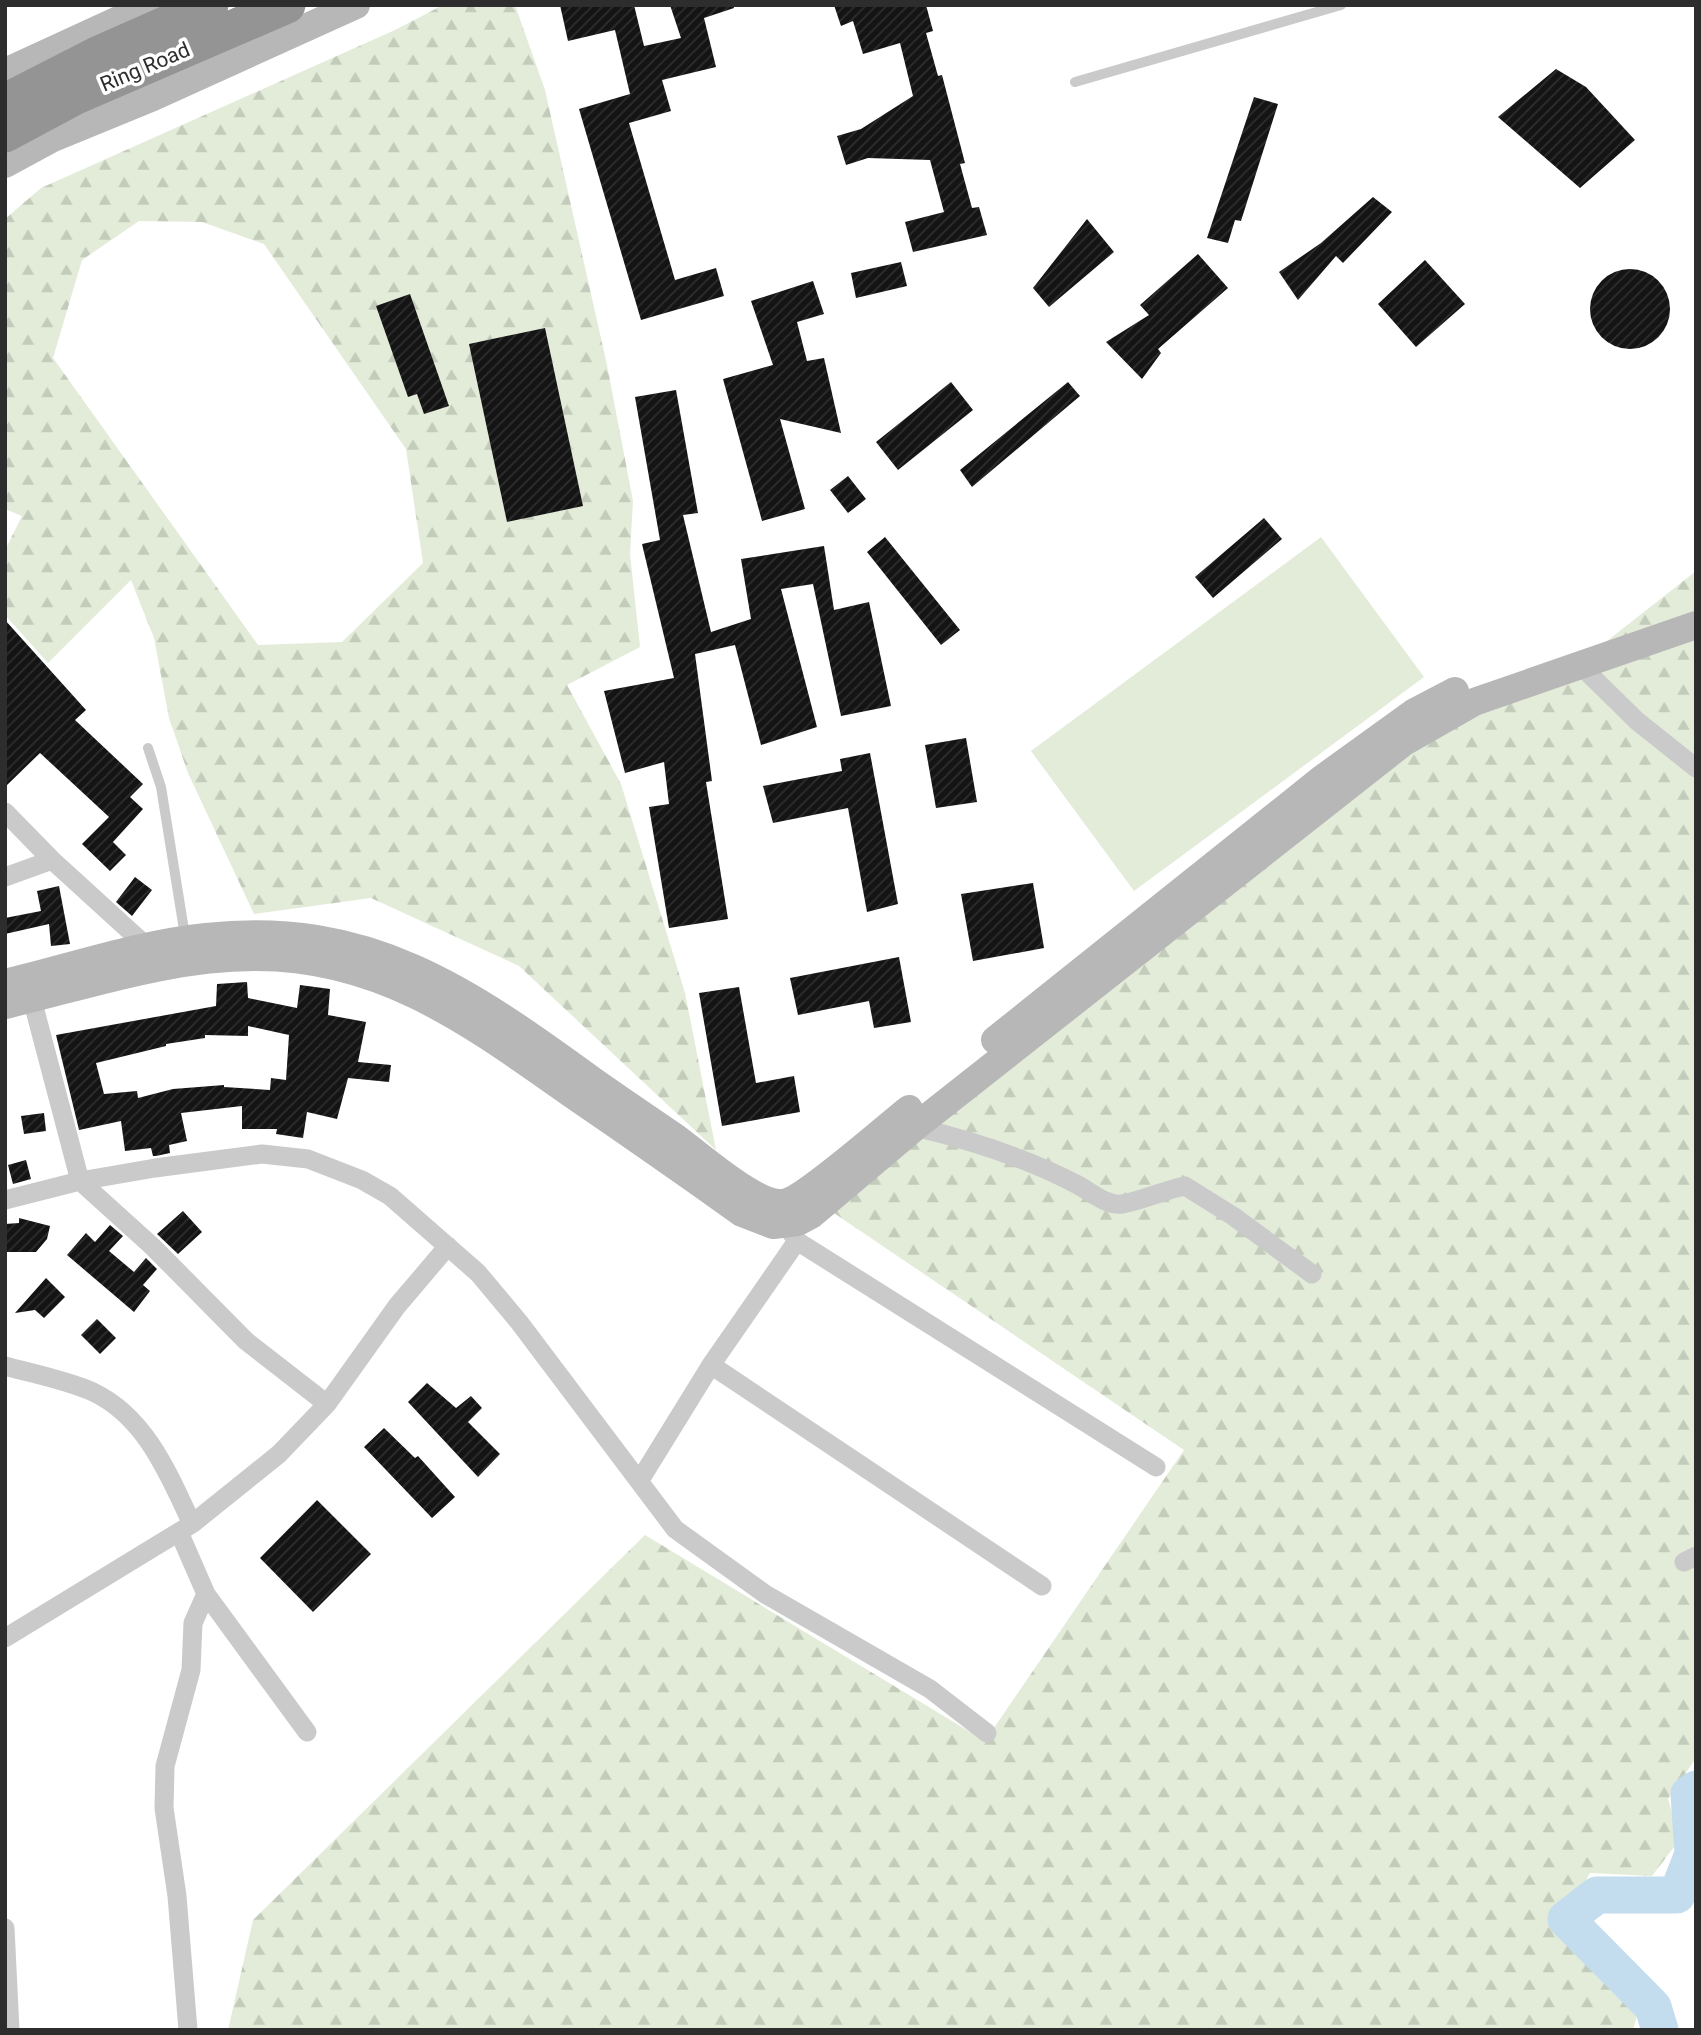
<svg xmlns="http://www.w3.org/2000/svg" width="1701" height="2035" font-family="Roboto,sans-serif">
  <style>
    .forest { fill: url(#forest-firs); fill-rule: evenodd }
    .pitch { fill: #e3ecd9 }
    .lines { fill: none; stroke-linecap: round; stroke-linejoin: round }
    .river { stroke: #c3dcee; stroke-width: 37 }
    .building { fill: url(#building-hatch); fill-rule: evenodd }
    .lane { stroke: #cacaca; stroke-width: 10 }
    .street { stroke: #cacaca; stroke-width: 19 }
    .secondary { stroke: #b7b7b7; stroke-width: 28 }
    .highway { stroke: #949494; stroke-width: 37 }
    .labels { text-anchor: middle; stroke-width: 7; stroke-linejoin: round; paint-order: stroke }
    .street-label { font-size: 21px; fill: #2d2d2d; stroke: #fff }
  </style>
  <defs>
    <pattern id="forest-firs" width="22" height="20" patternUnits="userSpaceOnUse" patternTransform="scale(1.75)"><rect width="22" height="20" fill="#e3ecd9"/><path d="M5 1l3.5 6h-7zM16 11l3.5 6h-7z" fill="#c3cbbb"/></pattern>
    <pattern id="building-hatch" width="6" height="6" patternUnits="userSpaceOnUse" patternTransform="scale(1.75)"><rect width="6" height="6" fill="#141414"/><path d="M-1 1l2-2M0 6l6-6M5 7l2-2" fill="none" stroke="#2e2e2e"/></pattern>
  </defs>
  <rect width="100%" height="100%" fill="#fff"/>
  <path class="forest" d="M443,5H515L545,90L607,365L633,501L630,554L640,647L567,685L621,784L685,993L716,1150L519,966L371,898L254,914L188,773L169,718L154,638L131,580L48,663L5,615V550L22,516L5,509V219L41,188L395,30ZM139,221L202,222L264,244L406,449L423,563L342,642L258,645L53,358L82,260Z
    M1696,571V1758L1668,1799L1680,1839L1652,1876L1590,1873L1559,1929L1638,2012L1633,2030H228L253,1920L645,1535L985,1741L1184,1450L828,1209L1462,702L1579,663Z"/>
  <path class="pitch" d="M1321,537L1424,677L1134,891L1031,751Z"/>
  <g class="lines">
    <path class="river" d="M1660,2030L1653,2007L1566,1919L1597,1895H1677L1693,1854L1689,1794L1696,1789"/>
  </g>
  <path class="building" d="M560,5H634L644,46L681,38L670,5H733L734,8L704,18L716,67L662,80L671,111L629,123L675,280L716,268L724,296L641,320L579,109L630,94L615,30L568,41Z
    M834,5H926L933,31L926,33L938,76L942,75L965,163L960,164L972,208L979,207L987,235L913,252L905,222L944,212L930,160L868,158L846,165L837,136L861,129L913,96L900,43L863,54L853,21L841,26Z
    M1556,69L1586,87L1635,140L1580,188L1498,117Z
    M1254,97L1278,104L1241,221L1235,220L1228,243L1207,238Z
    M1373,197L1392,212L1343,263L1336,256L1298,300L1279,272L1321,243Z
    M1087,219L1114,252L1049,307L1033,288Z
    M1198,254L1228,288L1158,349L1161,353L1142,379L1106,342L1149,315L1140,305Z
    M1425,260L1465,304L1416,347L1378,304Z
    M901,262L907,286L856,298L851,273Z
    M1590 309a40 40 0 1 1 80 0a40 40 0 1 1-80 0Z
    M813,281L824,314L797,322L807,361L824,358L841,433L780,419L805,509L762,521L723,379L773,365L751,301Z
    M410,294L449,406L424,414L417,394L408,397L376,306Z
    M545,328L583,506L507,522L469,344Z
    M951,382L973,410L898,470L876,442Z
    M1068,382L1080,396L972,487L960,470Z
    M676,390L698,513L683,515L711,632L751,619L741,559L824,546L834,610L869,602L891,706L841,716L813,584L781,589L817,727L761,745L735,645L695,654L712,781L706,782L728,919L669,928L649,807L669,804L664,762L625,773L604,691L674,678L642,544L660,540L635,397Z
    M848,476L866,499L848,513L830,490Z
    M1264,518L1282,539L1213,598L1195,577Z
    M885,537L960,630L941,645L867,552Z
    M5,620L86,710L75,720L143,784L130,797L143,809L113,842L126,855L110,871L82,844L109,817L40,753L5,787Z
    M966,738L977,802L936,808L925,745Z
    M870,753L898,904L867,912L848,808L773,823L763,786L842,771L840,759Z
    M135,877L152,890L132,916L116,902Z
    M1033,883L1044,948L973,961L961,894Z
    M59,886L70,944L51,946L49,924L5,934V918L41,911L37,891Z
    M899,957L911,1022L874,1028L869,1001L798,1015L790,978Z
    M247,982L248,998L297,1008L300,985L330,989L328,1015L366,1022L358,1062L391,1065L389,1082L348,1078L337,1119L307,1112L303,1138L276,1134L277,1129H242V1106L181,1113L187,1141L169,1145L170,1153L156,1156H153L151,1148L125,1151L121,1121L79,1130L56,1035L216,1006L217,984ZM248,1026L289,1035L286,1080L271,1078L270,1090L224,1087V1085L173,1089L138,1098L137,1091L104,1094L96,1063L166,1046V1044L205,1038V1035L248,1036Z
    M739,987L756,1083L794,1076L800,1112L722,1126L699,993Z
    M44,1113L46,1131L24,1134L21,1116Z
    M26,1160L31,1179L13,1184L8,1165Z
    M183,1211L202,1232L178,1254L157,1234Z
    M19,1218L50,1226L47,1239L36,1252H5V1224L19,1223Z
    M110,1225L123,1236L109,1251L134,1272L146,1258L157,1269L143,1285L150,1291L134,1312L67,1255L86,1233L95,1242Z
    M46,1278L65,1297L44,1318L35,1310L15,1313Z
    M97,1319L116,1338L100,1354L81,1335Z
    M427,1383L456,1408L471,1396L482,1408L468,1422L500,1454L478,1477L408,1402Z
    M384,1428L415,1458L418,1456L455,1497L432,1518L364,1447Z
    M317,1500L371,1554L313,1612L260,1558Z"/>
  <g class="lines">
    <path class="lane" d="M1075,82L1341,5
      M148,748L161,787L185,936"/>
    <path class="street" d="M1580,665L1637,721L1696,768
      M5,812L52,860L154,953
      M5,877L52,860
      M32,999L80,1181L153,1247L246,1341L327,1404
      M915,1127C970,1140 1029,1159 1078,1185C1091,1192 1107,1206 1122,1204C1142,1201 1164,1190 1185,1186L1233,1216L1312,1274
      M5,1200L80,1181L155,1168L262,1154L308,1159L362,1180L390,1196L478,1273L519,1322L675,1529L765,1594L930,1689L987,1733
      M786,1225L797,1241L1156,1467
      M711,1365L1042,1586
      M5,1366C34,1374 66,1380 93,1392C146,1417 169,1475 192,1524
      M640,1480L711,1365L797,1241
      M179,1532L206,1594L307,1732
      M1684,1562L1696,1556
      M5,1638L192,1524L279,1454L327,1404L397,1306L448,1246
      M5,1928L10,2030
      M188,2030L177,1896L164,1808L165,1766L191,1670L193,1623L206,1594"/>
    <path class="secondary" d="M5,72L151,5
      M5,164L53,138L153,97L356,5
      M5,983C72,967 138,944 206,937C368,919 468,990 592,1080C619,1099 647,1118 675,1137C697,1153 755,1205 782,1203C802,1202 887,1126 909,1109
      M5,1005C86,986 170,957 254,957C383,956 473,1025 573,1095C630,1134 686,1173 742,1213L773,1225L798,1222L811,1215L915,1127L1404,742L1474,702L1696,625
      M995,1040L1323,778L1413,713L1455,691"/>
    <path class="highway" d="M5,102L97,55L210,5
      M5,134L76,96L287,5"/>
  </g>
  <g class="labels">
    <g class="street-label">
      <text transform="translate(145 67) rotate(-23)" y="7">Ring Road</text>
    </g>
  </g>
  <rect width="1701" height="2035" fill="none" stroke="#2d2d2d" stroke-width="14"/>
</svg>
